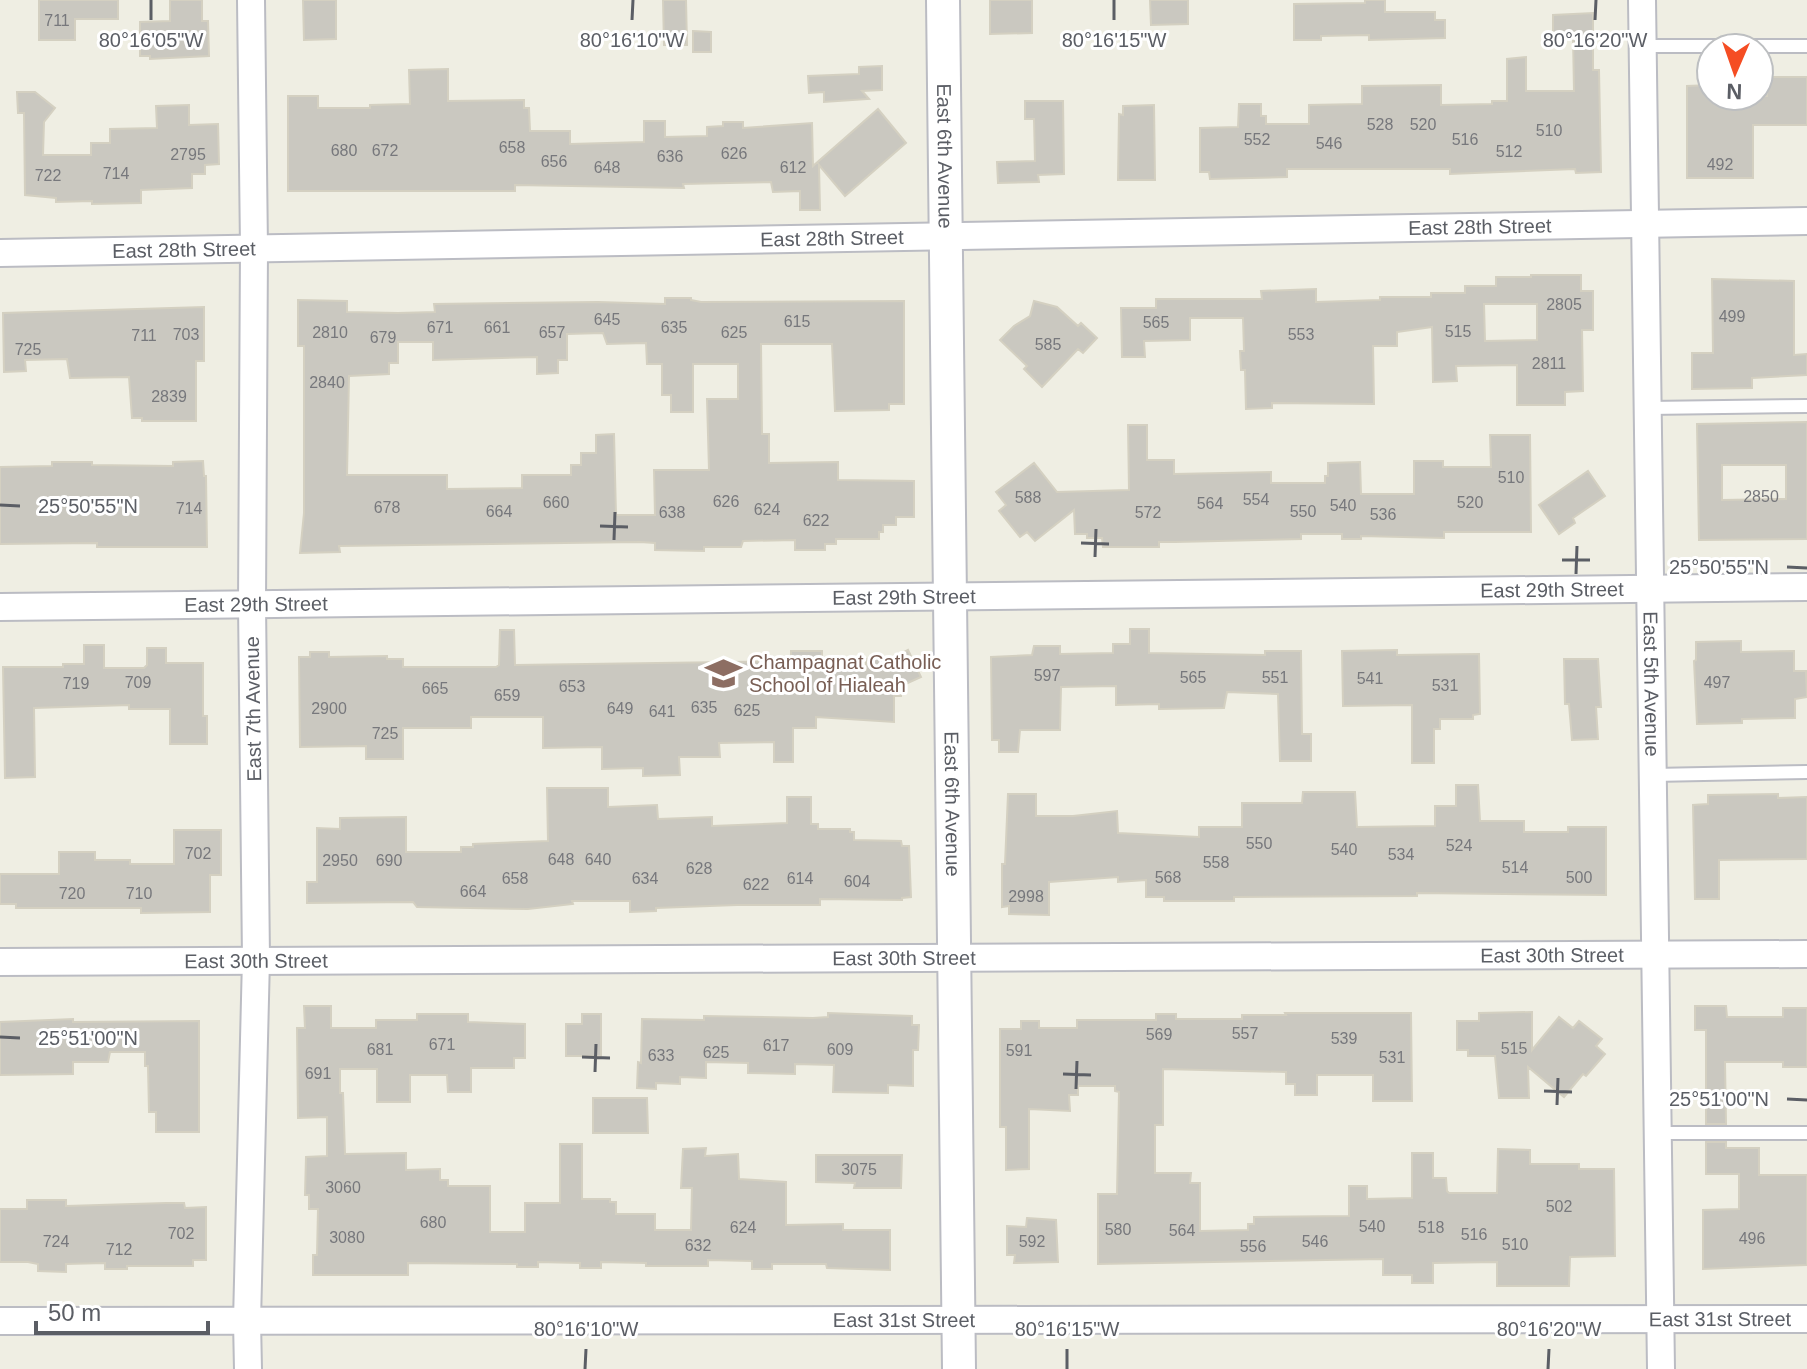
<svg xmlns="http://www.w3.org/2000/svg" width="1807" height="1369" font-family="Arial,sans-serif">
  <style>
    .building { fill: #cac8c0; stroke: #d4d0c1; stroke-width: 2; fill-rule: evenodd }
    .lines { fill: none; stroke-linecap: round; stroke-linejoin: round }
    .service-casing { stroke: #bbbcc3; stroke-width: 16 }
    .minor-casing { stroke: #bbbcc3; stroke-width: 30 }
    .tertiary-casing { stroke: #bbbcc3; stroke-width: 36 }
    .service { stroke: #fff; stroke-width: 12 }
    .minor { stroke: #fff; stroke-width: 26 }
    .tertiary { stroke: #fff; stroke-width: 32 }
    .ticks { fill: none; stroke: #5b5e65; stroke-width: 3 }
    .labels { text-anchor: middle; stroke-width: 6; stroke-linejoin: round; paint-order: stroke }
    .number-label { font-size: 16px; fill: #77787c }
    .street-label { font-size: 20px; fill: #5b5e65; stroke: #fff }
    .education-label { font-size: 20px; fill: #785e54; stroke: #fff; text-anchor: start }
    .ticks-label { font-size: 20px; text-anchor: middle; fill: #5b5e65; stroke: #fff; stroke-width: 6; stroke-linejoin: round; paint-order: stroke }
  </style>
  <rect width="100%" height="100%" fill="#efeee3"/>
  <path class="building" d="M39,0H118V19H75V40H39Z
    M170,0H202V21H208L209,56L150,59V56H140V22L170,21Z
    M303,0H336V39L304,40Z
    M663,0H686L687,45H664Z
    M990,0H1032V33L990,34Z
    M1150,0H1188V24L1151,25Z
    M1365,0H1385V12H1435V20H1445V38L1369,40V35L1321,36V40H1294V4L1365,3Z
    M1593,13V70H1599L1601,172L1576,173L1575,169L1450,174V169H1287V177L1210,179L1209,172H1200V128L1238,127L1239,104H1261V116H1266V124H1309V105L1362,104V86L1441,85V105L1492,104V101H1507V59L1526,57V91H1574L1573,37H1553V15Z
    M693,31L711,32V52H693Z
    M882,66V90L862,91L869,99L824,102V92L809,93L808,76L859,74V67Z
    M448,69V101L524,100V108H529L530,131H570V144L644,142V121H665V137L707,136V127L723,126V122H743V128L812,123L813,166L878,109L906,143L845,196L819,165L820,210H800V191L773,192L771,182L683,184L684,188L515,185V191H288V96H318V108H370V105L410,104L409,70Z
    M1767,77H1807V125H1753V178H1687V86L1711,85V96H1767Z
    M17,92H35L55,108L44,122L43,155H91V143H110V129L157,128L156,106L189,105V125L218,124L219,164L205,165V174H192V188L141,190V203L92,204V201L56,202V198L25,195L24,113H18Z
    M1025,101H1063L1064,174L1038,175L1039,182L998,183L997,162L1035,161L1034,119H1025Z
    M1154,105L1155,180H1118L1119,114L1123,115V106Z
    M1531,275H1581V291H1593V330H1582L1583,391L1565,392V405H1517V365L1456,366L1457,381L1433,382L1432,327L1397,332V346H1373L1374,404L1272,403V408L1246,409L1245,370H1241L1240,351H1244L1243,318H1190V340L1144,341L1145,357H1122L1121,308H1156V299H1262L1261,291L1316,289V302L1380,300V297H1431V293H1465V286H1496V277H1531ZM1484,304H1537V340L1485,341Z
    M1712,279L1794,281V355L1807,354V375L1752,378V388L1692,389V353H1713Z
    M665,298H691V300L701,302L904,301V404H889V410L835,411L832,344H761L762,434H769V463L838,462V480L914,481V517H896V525H883V532H879V539H836V544H825V550H795V540L743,541L741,547H704V551L655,550V543L640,542L339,546L340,552L300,553L304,513V346H298V300L347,301V312L398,313L435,312L434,304L598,302L665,304ZM603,333L607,344L646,343L647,364H662V395H671V412H693V364H738V399H707L709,470H654L655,515H616L614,434L596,435V453H581V465H571V475H522V488L447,489V475H347L349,376L389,374V363H398V342H433V360L537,357V374L558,373V360H567V334Z
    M1034,301L1057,307L1078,326L1081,323L1097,338L1083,353L1078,349L1042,387L1024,369L1027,366L1000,340L1014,326L1030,316Z
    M204,307V361H196V421H142V418H132L129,377L70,378L67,359L25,360L26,371L4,372L3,313Z
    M1807,422V539L1699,540L1697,424ZM1722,465H1786V499L1722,500Z
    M1128,425H1147V460H1174V474L1271,472V483H1325V476H1328V463L1360,462L1361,494H1414V461H1443V467H1491L1490,435H1530L1531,532H1444V538L1361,536V539H1342V534H1301V539L1175,542H1159V547H1103L1102,538H1087V534H1075L1074,510L1035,541L1027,532L1020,537L999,511L1006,505L996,492L1034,463L1057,492L1129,490Z
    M203,461L204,476H206L207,547H97V543L0,544V467L52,466V462H92V465L173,466V462Z
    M1588,471L1605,496L1573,518L1575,523L1559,534L1539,505Z
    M1130,629H1149V653L1265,655V651H1301L1302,734H1311V761H1280L1278,694L1227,692L1224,708L1159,709V704L1116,705V686L1061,687L1060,730H1020L1018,752H999V740H992L991,657L1032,655L1034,646H1060V654L1113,653V644H1130Z
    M500,630H514L515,665L791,661V651H822V670H866V659L895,657L908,650L921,677L901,686V696H894V722L816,717V728H793V762H774V742L719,743L720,757H679L680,775L643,776V768L602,769V747L543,748V717H471V728H403V759H366V746L300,747L299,657H310V652H329V657L387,656V659H403V667H496L499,665Z
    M1741,641V652L1794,651V671H1806L1807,697L1795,699V718L1742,719V723L1697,724L1694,661L1696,660V642Z
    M84,645H104V668H144L147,665V648H166V663H203V716H207V744H170V709H129V705L34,708L35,777L5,778L3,667H63V664H84Z
    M1397,650V655L1479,654L1480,714L1473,715V719H1440V729H1434V763H1412V705L1343,706L1342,651Z
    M1564,659H1598L1601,707H1596L1598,739L1572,740L1569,704H1565Z
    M1456,785H1478L1480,821H1524V832H1568V827H1606V895L1417,893V896L1234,897V901H1164V897H1146V880L1118,882V877L1049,882V915L1009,914V906L1002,907V864H1005L1008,794H1036V816H1073L1117,811L1118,833L1199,837V827H1242V803H1302L1303,792H1355L1357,827L1435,826V806H1456Z
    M547,788H608V807L657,805L658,819L712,817V826L787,823V797H811V824H818V829H850V832H854V840L901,841L902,846H909L911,897L902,898V900L820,899V905H737L656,908V911L630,912V901H572L573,904L528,909L417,907L413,902L307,903V882H317V828L340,829V818L406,817V852H461V847H473V844L548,841Z
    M1778,794V798L1807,797V859L1719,860V899H1695L1693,805L1708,804V795Z
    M174,830H221V875H210V912L141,913V908H16V904H0V874H59V852H95V860H130V864H174Z
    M304,1006H331V1028H376V1020H417V1014H468V1022L525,1024V1058H514V1068H471V1092H448L447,1075H410V1102H377V1069H340V1093H343L345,1154L406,1153V1170L440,1169V1180H448V1186H490V1232H525V1203H560V1144H582V1199H610V1202H616V1214H655V1230H691L692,1188H681L683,1149L706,1148L705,1156L738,1154L739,1179L786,1182V1225L843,1224V1230H890V1270L827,1268L826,1264H772V1269H752V1261L708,1260V1266H646V1263L601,1262V1268H580V1263L538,1262V1267H517V1264L408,1263V1275H313V1255H317L318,1209H309V1195H305L306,1157L327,1156V1117L298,1118L297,1028H305Z
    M1695,1006H1726L1727,1017H1783V1008H1807V1067H1783V1062H1725L1726,1124H1706V1030H1695Z
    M1532,1012V1050L1559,1017L1573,1028L1579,1021L1602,1039L1596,1046L1605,1054L1586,1076L1583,1074L1564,1097L1528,1067L1529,1098H1499L1495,1056H1468V1050H1457V1021H1479V1013Z
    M828,1013L912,1016V1025H919L918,1050H913V1086L888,1085V1093L833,1092L834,1065L795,1064V1074L748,1073V1063L706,1062V1078L680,1077V1084L656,1083V1089L637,1088L638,1062L641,1063L642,1019L704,1020V1016L813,1018L828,1017Z
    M1285,1013H1411L1412,1101H1373V1075H1317V1095H1295V1084H1286V1072L1163,1069V1125H1155V1173H1191L1190,1183H1200V1231L1248,1230V1224H1254V1217L1349,1216V1186H1367V1199L1412,1198V1153H1433V1178H1446L1447,1191L1449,1193H1497L1498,1149L1530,1150V1164H1579V1169H1614L1615,1256L1570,1257L1569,1286H1497V1262L1433,1263V1283H1412V1275H1383V1259L1098,1264V1194H1117L1119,1092L1115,1091V1086H1078V1095H1069L1070,1111L1029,1109V1169L1006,1170V1127H1000V1029H1021V1021H1039V1028H1077V1020H1156V1014H1176V1019H1242V1015H1286Z
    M582,1014H601V1056H566V1024H582Z
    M73,1019V1022L199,1021V1132H156V1112H149L148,1066H145V1052H110L108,1062H73V1074L0,1075V1022Z
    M593,1098H647L648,1133H593Z
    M1706,1142H1726V1148H1759V1175H1807V1265L1703,1269V1210L1739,1209V1174H1706Z
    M816,1155H902L901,1188H854L855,1183L816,1182Z
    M27,1200H66V1206L166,1203H184L185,1208L206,1207V1260H193V1266H127V1269H105V1263L66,1264V1272L38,1271V1264L28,1262H0V1209H27Z
    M1027,1218L1056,1220L1058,1262L1014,1263L1015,1255H1007V1226L1026,1227Z"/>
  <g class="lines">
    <defs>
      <path id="service" d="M1643,46H1807
        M1648,408L1807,406
        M1653,775L1807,772
        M1657,1133H1807"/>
      <g id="minor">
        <path id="s1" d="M1642,0L1661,1369"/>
        <path id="s2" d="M0,253L1807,221"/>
        <path id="s3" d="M0,607L1807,587"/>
        <path id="s4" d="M0,962L1807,954"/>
        <path id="s5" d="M0,1321L1807,1319"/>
        <path d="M248,1369L247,1321L256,959L252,604L254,248L251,0"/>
      </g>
      <g id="tertiary">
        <path id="s6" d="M943,0L959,1369"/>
      </g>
    </defs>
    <use href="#service" class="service-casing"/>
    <use href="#minor" class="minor-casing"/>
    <use href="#tertiary" class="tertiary-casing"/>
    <use href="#service" class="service"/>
    <use href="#minor" class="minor"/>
    <use href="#tertiary" class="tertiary"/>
  </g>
  <path class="ticks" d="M151,20V0M632,20L633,0M1114,20V0M1595,20L1596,0M0,505L20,506M600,526L628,527M614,540L615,512M1081,543L1109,544M1095,557L1096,529M1562,560H1590M1787,567L1807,568M1576,574L1577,546M0,1037L20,1038M582,1057L610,1058M595,1072L596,1044M1063,1074L1091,1075M1076,1089L1077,1061M1544,1091L1572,1092M1787,1099L1807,1100M1557,1105L1558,1078M585,1369L586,1349M1067,1369V1349M1548,1369L1549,1349"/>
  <defs>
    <symbol id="school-bare" viewBox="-9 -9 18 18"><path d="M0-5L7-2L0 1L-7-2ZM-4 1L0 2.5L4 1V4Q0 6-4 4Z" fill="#8d6e63" stroke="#fff" stroke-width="2.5" paint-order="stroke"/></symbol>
  </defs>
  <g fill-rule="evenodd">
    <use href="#school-bare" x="698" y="648" width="51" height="51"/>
  </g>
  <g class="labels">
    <g class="number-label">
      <text x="57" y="26">711</text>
      <text x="1380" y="130">528</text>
      <text x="1423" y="130">520</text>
      <text x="1549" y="136">510</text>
      <text x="1257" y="145">552</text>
      <text x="1465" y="145">516</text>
      <text x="1329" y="149">546</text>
      <text x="512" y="153">658</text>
      <text x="344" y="156">680</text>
      <text x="385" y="156">672</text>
      <text x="1509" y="157">512</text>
      <text x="734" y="159">626</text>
      <text x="188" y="160">2795</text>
      <text x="670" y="162">636</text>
      <text x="554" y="167">656</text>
      <text x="1720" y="170">492</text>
      <text x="607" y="173">648</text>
      <text x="793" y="173">612</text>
      <text x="116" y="179">714</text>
      <text x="48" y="181">722</text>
      <text x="1564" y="310">2805</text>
      <text x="1732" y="322">499</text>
      <text x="607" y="325">645</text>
      <text x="797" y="327">615</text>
      <text x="1156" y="328">565</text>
      <text x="440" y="333">671</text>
      <text x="497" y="333">661</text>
      <text x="674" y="333">635</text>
      <text x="1458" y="337">515</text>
      <text x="330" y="338">2810</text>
      <text x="552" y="338">657</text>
      <text x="734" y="338">625</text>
      <text x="186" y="340">703</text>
      <text x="1301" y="340">553</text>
      <text x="144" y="341">711</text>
      <text x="383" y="343">679</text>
      <text x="1048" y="350">585</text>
      <text x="28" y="355">725</text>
      <text x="1549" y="369">2811</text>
      <text x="327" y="388">2840</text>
      <text x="169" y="402">2839</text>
      <text x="1511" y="483">510</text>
      <text x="1761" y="502">2850</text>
      <text x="1028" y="503">588</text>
      <text x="1256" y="505">554</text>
      <text x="726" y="507">626</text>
      <text x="556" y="508">660</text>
      <text x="1470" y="508">520</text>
      <text x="1210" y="509">564</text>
      <text x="1343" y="511">540</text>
      <text x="387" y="513">678</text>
      <text x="189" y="514">714</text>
      <text x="767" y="515">624</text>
      <text x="499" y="517">664</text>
      <text x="1303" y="517">550</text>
      <text x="672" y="518">638</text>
      <text x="1148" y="518">572</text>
      <text x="1383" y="520">536</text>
      <text x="816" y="526">622</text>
      <text x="1047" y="681">597</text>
      <text x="1193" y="683">565</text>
      <text x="1275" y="683">551</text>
      <text x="1370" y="684">541</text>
      <text x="138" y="688">709</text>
      <text x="1717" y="688">497</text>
      <text x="76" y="689">719</text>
      <text x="1445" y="691">531</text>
      <text x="572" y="692">653</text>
      <text x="435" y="694">665</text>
      <text x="507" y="701">659</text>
      <text x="704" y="713">635</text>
      <text x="329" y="714">2900</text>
      <text x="620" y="714">649</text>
      <text x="747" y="716">625</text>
      <text x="662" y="717">641</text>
      <text x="385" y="739">725</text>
      <text x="1259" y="849">550</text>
      <text x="1459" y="851">524</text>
      <text x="1344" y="855">540</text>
      <text x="198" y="859">702</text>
      <text x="1401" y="860">534</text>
      <text x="561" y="865">648</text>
      <text x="598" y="865">640</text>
      <text x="340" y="866">2950</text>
      <text x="389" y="866">690</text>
      <text x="1216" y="868">558</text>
      <text x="1515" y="873">514</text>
      <text x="699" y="874">628</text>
      <text x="1168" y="883">568</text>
      <text x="1579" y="883">500</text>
      <text x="515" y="884">658</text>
      <text x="645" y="884">634</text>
      <text x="800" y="884">614</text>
      <text x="857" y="887">604</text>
      <text x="756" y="890">622</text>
      <text x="473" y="897">664</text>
      <text x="72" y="899">720</text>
      <text x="139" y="899">710</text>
      <text x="1026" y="902">2998</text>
      <text x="1245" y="1039">557</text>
      <text x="1159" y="1040">569</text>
      <text x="1344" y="1044">539</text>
      <text x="442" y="1050">671</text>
      <text x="776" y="1051">617</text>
      <text x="1514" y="1054">515</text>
      <text x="380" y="1055">681</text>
      <text x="840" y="1055">609</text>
      <text x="1019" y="1056">591</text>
      <text x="716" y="1058">625</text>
      <text x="661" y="1061">633</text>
      <text x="1392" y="1063">531</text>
      <text x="318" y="1079">691</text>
      <text x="859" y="1175">3075</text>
      <text x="343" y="1193">3060</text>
      <text x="1559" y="1212">502</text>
      <text x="433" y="1228">680</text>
      <text x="1372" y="1232">540</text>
      <text x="743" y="1233">624</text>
      <text x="1431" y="1233">518</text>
      <text x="1118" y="1235">580</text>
      <text x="1182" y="1236">564</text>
      <text x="181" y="1239">702</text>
      <text x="1474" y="1240">516</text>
      <text x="347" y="1243">3080</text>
      <text x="1752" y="1244">496</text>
      <text x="56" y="1247">724</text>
      <text x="1032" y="1247">592</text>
      <text x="1315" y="1247">546</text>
      <text x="1515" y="1250">510</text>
      <text x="698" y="1251">632</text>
      <text x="1253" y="1252">556</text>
      <text x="119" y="1255">712</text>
    </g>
    <g class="street-label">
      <text dy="7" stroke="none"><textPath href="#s6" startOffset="156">East 6th Avenue</textPath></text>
      <text dy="7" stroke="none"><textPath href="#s2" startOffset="1480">East 28th Street</textPath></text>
      <text dy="7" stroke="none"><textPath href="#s2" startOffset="832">East 28th Street</textPath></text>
      <text dy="7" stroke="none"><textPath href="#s2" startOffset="184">East 28th Street</textPath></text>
      <text dy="7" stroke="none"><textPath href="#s3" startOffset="1552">East 29th Street</textPath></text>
      <text dy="7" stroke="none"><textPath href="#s3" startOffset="904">East 29th Street</textPath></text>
      <text dy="7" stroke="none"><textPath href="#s3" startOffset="256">East 29th Street</textPath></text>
      <text dy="7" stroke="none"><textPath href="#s1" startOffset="684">East 5th Avenue</textPath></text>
      <text transform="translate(253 709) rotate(-91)" y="7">East 7th Avenue</text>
      <text dy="7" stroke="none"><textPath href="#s6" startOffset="804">East 6th Avenue</textPath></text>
      <text dy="7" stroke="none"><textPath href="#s4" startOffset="1552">East 30th Street</textPath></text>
      <text dy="7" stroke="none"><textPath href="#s4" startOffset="904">East 30th Street</textPath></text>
      <text dy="7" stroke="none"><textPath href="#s4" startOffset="256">East 30th Street</textPath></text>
      <text dy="7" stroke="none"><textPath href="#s5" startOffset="904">East 31st Street</textPath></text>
      <text dy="7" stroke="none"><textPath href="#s5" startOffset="1720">East 31st Street</textPath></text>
    </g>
    <g class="education-label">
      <text x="749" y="669">Champagnat Catholic<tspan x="749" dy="23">School of Hialeah</tspan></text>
    </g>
  </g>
  <g class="ticks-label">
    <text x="151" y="47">80°16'05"W</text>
    <text x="632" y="47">80°16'10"W</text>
    <text x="1114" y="47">80°16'15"W</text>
    <text x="1595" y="47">80°16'20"W</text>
    <text x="88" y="513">25°50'55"N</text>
    <text x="1719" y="574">25°50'55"N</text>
    <text x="88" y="1045">25°51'00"N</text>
    <text x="1719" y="1106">25°51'00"N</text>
    <text x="586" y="1336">80°16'10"W</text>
    <text x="1067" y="1336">80°16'15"W</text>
    <text x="1549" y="1336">80°16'20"W</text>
  </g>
  <g transform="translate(1735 72) rotate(182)"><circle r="38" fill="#ffffff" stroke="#bdbfc1" stroke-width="2"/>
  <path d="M0-6L14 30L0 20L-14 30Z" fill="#f54d23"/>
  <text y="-12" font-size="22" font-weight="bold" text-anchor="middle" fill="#5b5e65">N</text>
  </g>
  <path d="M36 1321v12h172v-12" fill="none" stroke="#5b5e65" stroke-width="4"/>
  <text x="48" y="1321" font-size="24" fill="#5b5e65" stroke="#ffffff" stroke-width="6" paint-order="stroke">50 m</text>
</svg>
